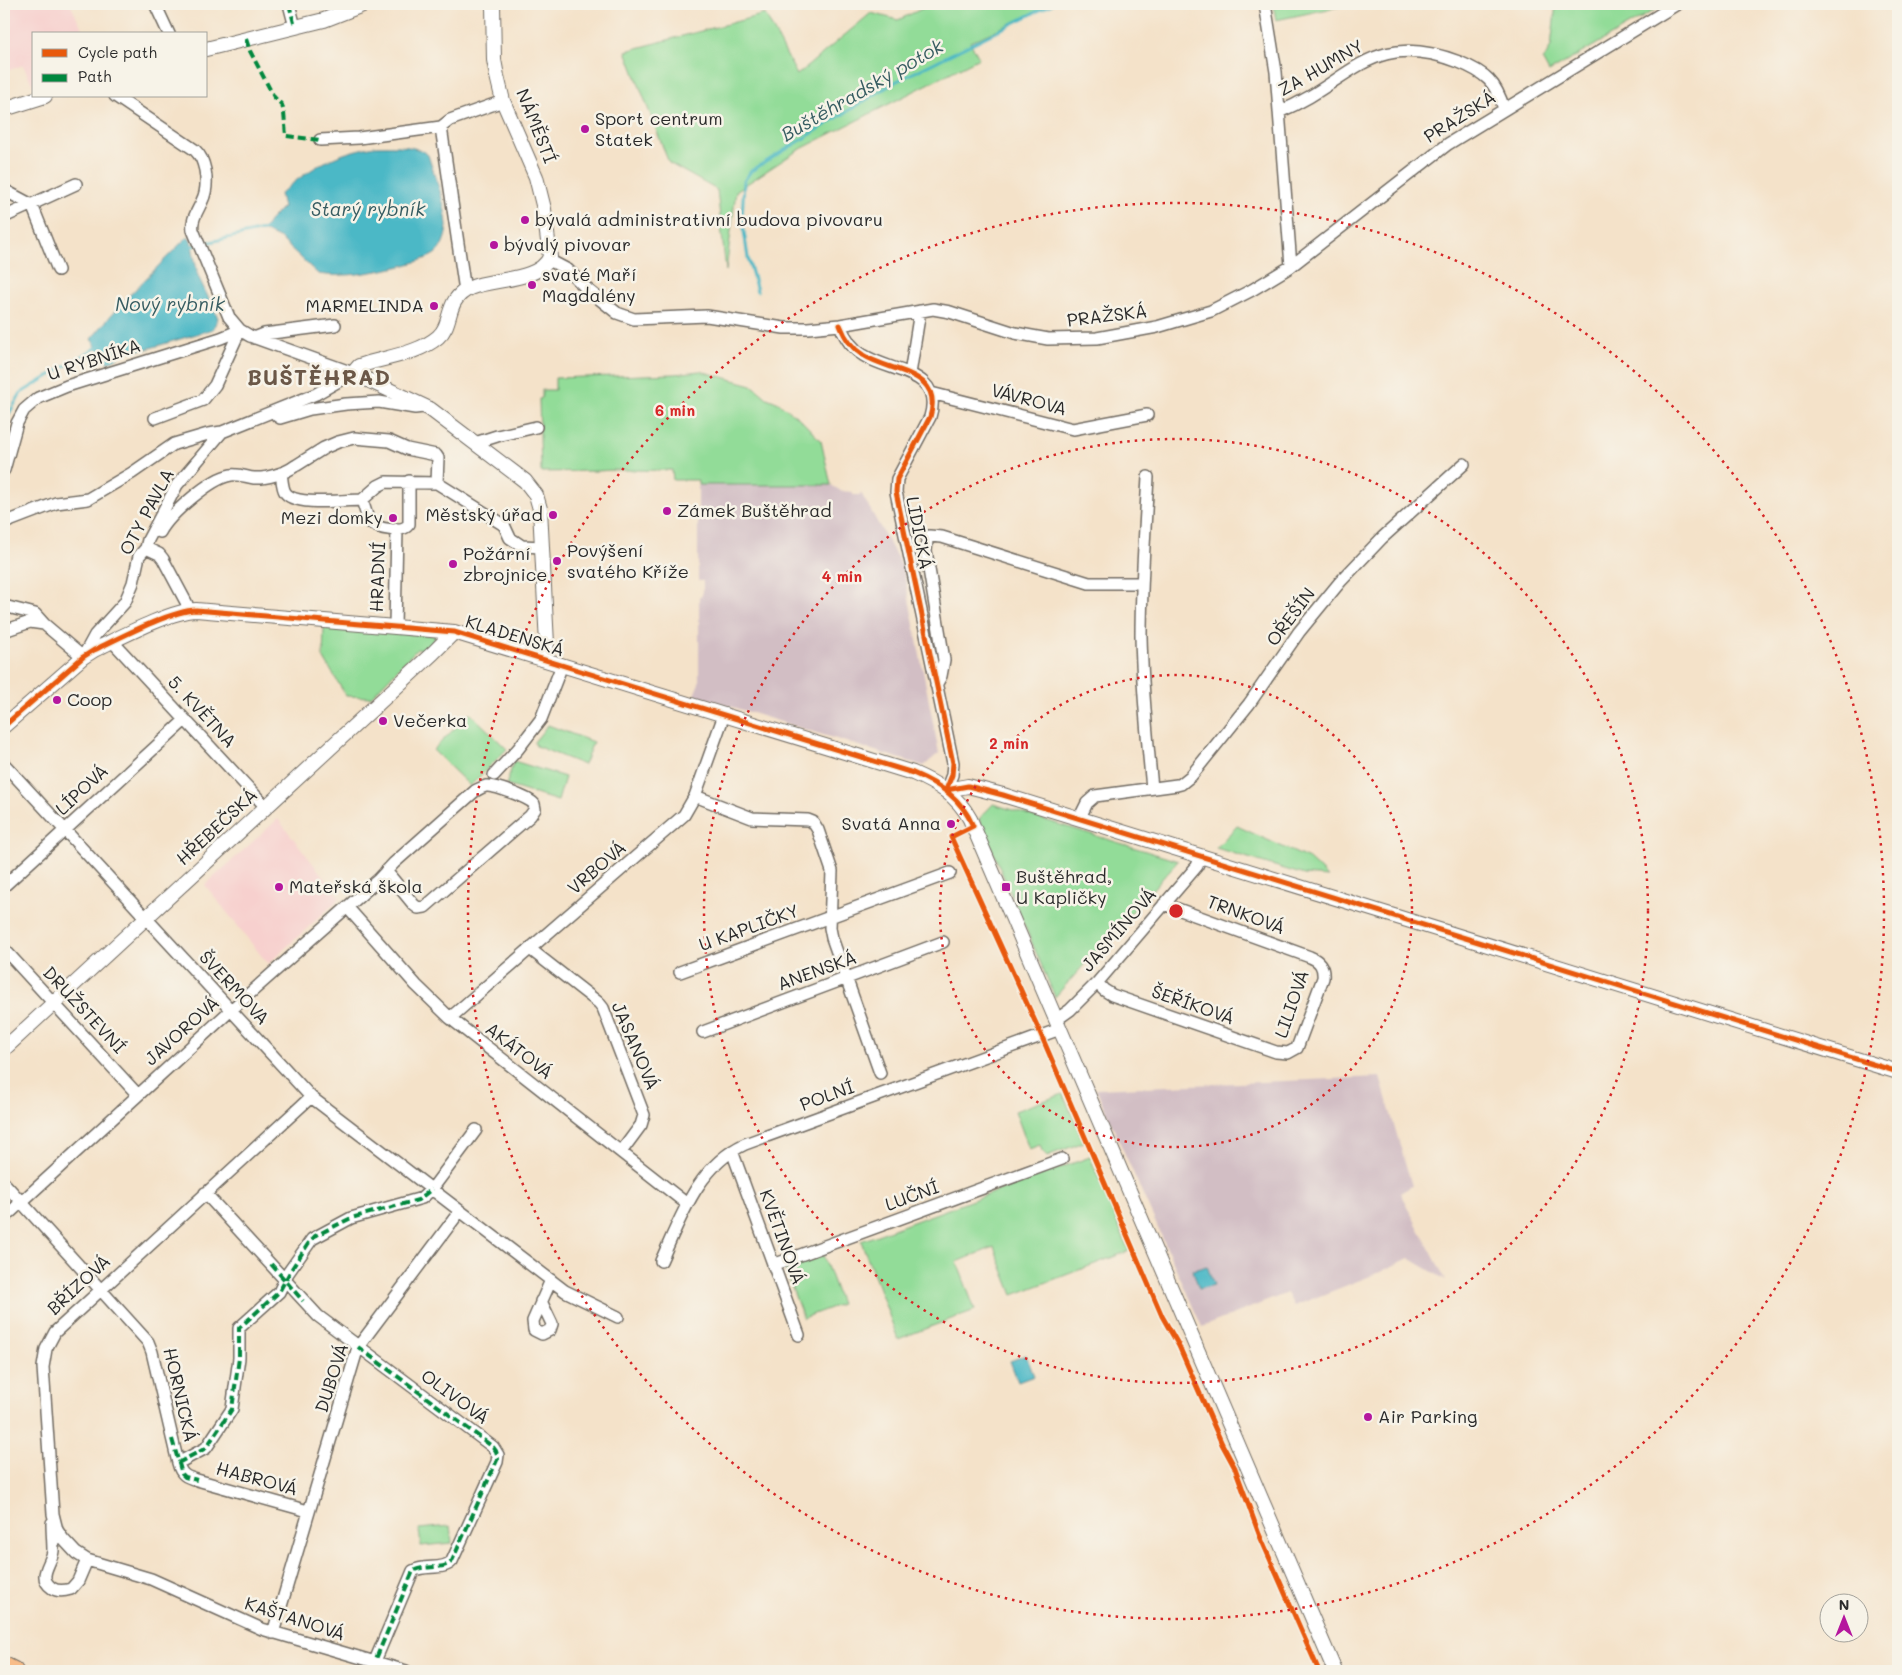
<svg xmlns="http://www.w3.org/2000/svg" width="1902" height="1675" font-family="Mali,sans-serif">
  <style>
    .built { fill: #f7d0ce }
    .industrial { fill: #d2bec4 }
    .green { fill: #92dc98; stroke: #5e8462 }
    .water { fill: #4bb8c6; stroke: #3b7278 }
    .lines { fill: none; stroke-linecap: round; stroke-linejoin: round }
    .stream { stroke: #4bb8c6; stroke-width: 3 }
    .minor-casing { stroke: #716b62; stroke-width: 14 }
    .tertiary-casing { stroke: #716b62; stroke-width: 16 }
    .primary-casing { stroke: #716b62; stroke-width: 20 }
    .minor { stroke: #fff; stroke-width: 11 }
    .tertiary { stroke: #fff; stroke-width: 14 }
    .primary { stroke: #f8bd89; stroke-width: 18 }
    .quiet { stroke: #00873e; stroke-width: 4; stroke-dasharray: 8 4; stroke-linecap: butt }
    .cycleway-casing { stroke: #f7f3e8; stroke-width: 8 }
    .cycleway { stroke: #e8590c; stroke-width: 5 }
    .ring { fill: none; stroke: #d62828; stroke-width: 2.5; stroke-dasharray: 2.5 5 }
    .poi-dot { fill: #b5179e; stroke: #f7f3e8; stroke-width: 2 }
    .labels { text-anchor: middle; stroke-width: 5; stroke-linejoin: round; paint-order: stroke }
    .street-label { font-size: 18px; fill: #2b2b2b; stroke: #f7f3e8 }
    .poi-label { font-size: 18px; fill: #2b2b2b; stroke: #f7f3e8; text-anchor: start }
    .water-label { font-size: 19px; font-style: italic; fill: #365c61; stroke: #f7f3e8 }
    .district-label { font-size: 22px; font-weight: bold; letter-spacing: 1px; fill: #6b5848; stroke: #f7f3e8 }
    .centre { fill: #d62828; stroke: #f7f3e8; stroke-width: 2.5 }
    .ring-label { font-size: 15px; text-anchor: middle; font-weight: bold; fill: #d62828; stroke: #f7f3e8; stroke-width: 5; stroke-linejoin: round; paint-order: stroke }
  </style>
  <rect width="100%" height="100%" fill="#f7f3e8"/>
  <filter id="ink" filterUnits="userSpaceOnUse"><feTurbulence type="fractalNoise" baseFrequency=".02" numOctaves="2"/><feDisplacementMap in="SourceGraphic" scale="10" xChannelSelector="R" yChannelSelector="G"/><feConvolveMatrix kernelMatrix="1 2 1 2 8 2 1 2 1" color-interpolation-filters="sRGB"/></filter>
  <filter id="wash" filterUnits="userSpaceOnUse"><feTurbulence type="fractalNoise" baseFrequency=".0096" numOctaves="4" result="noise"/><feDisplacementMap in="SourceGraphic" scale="20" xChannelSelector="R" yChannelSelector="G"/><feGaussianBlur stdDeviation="1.12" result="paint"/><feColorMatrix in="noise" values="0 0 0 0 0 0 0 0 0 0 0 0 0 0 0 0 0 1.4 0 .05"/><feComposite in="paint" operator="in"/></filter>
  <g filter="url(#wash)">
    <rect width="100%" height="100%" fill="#f4e2c9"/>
    <path class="built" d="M4,4H70L85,34H34V88L23,65L4,72Z
      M278,819L340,898L268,964L205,885Z"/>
    <path class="industrial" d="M698,485H831L841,491L853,492V495H860L861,493L903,568L939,753L924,766L694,695L699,683V597H701L703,592V581H698Z
      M1380,1077L1412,1186L1400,1193L1446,1280L1409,1258L1378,1273L1294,1306L1287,1293L1202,1327L1096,1089Z"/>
    <path class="green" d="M932,4H1053L970,42L979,58L797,151L736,191L726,271L717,190L669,163L626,51L765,14L797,75L871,13L898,20Z
      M1273,4H1352L1276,20Z
      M1556,4H1665L1549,72L1543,61L1551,46Z
      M700,371L752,385L767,398L779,403L800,419L821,441L831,485H698V480H673L672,470C648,471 618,469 598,471L541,472L539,399L542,398V390H555V378L675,374Z
      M324,628L436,635L427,650L417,649L371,697L346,696L323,657Z
      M470,713L507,749L470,786L433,750Z
      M548,725L593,742L584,765L536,746L534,742Z
      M514,761L565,777L558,801L506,785Z
      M993,804L1178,861L1055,997L979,819Z
      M1237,826L1309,859L1328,877L1304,875L1216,848Z
      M1063,1094L1084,1142L1047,1156L1042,1151L1040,1145L1029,1149L1015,1111Z
      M1090,1157L1129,1251L1013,1295L994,1247L957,1262L975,1310L898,1339L861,1241Z
      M823,1255L841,1304L803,1318L785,1269Z
      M450,1526L452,1543L421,1546L419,1529Z"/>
    <path class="water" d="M375,146C391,146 416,144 428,155C435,177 445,201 447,225C447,233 443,247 436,253C422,264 363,275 344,275C336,276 326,275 318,274L281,239L264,231L269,221L283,207L280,194C311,167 335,153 375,146Z
      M187,237L191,240L198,276L218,318L213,329L147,349L128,351L108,363L91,339L119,306Z
      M1207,1266L1214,1285L1199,1289L1193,1270Z
      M1026,1355L1034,1376L1018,1382L1010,1361Z"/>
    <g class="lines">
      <path class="stream" d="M188,247L267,229
        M757,291L748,258L742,218L744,181L751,171L895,82L1052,4
        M4,432L7,417L21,393L99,346"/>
    </g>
  </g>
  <g filter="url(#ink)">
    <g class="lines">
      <defs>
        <path id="minor" d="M155,4L169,34
          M289,4L295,27
          M1265,4L1276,72L1291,266
          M115,96L195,150C201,156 203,161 205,170C207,181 207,191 202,201C198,211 191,219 193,230L229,317L240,330L250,336L353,373
          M1279,112C1352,82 1370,28 1459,62C1486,73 1496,82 1504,109
          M441,127L465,291
          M441,127L450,120L503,101
          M320,140L359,138L441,127
          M4,190L32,205L58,270
          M4,217L76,184
          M549,260L568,270L587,289L617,313L634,319L707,316L784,328H808L840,325L933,309L950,312L1015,333L1048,339L1097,338L1157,327L1211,311L1252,290L1290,267L1448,144L1677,4
          M840,325C845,338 851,348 863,355C891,373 944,370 930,417L897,479L896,492L953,763L952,775L946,790
          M254,338L264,334L335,325
          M910,374L920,311
          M931,393L1073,429L1147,415
          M274,411L277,416L280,418L310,409L346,404L379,402L415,408L423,407
          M155,418L203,400L215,385L240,330
          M475,443L497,436L536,427
          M297,465L324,448L338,442L354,438L389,441L407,449L436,455L438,458L437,483
          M4,470L17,423L24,410L38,398L67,386L221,338L240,330
          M281,473C282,478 282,487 285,492C293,507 346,500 362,500L369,522C378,529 402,534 409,524V481
          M1148,477C1145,530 1141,583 1141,636C1142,687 1147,737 1152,788
          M362,500L378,486L386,482L437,483L504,525L510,538L522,546L542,547
          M4,523L56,503L88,499L132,473L174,444L208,434L222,432
          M160,532C170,514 211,478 231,475C240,474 246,477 254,478C266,479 286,473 295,466
          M146,548L159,554L163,559L186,602L189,610
          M4,606L35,614L44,624L83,657L95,635L125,602L133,583L139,556L146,548L148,540L177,485L222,432L316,394L353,373
          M395,626L397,529
          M4,631L30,622L44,624
          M112,641L266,807
          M936,685L941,676L944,660L926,551L927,540L929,536L942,537L1089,583H1142
          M4,764L311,1097L565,1291L618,1317
          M494,775L518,749L541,719L562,665
          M695,796L752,818L808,820L813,822L818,830L832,871L830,928L832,938L880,1073
          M1079,819L1087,803L1095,796L1177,785L1181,784L1191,776L1249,704L1299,632L1340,582L1382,538L1464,464
          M4,886L185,720
          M347,907L416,985L450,1018L687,1204
          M4,949L138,1095
          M530,949L599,1003L603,1008L644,1115L641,1125L621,1152
          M680,972L950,873
          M1097,983L1104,990L1112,995L1276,1052L1288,1053L1297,1048L1323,978C1324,967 1320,961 1310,957L1164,904
          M450,1018L684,815L695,796L724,715
          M1056,1020L1070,1010L1097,983L1197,866L1201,856
          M703,1032L943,942
          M311,1097L55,1332L46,1349L43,1367L53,1514L57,1530L63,1539L76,1553L87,1560L151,1579L262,1629L406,1671
          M732,1151L799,1335
          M4,1183L148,1342L152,1352L178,1463C181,1475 186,1477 197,1480L308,1511
          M205,1193L318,1316L493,1447L498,1455L497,1462L452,1561C444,1571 424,1564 413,1571L375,1661
          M4,1218L231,1010L379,879L394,863L475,791C479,789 482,787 486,786C495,785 529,798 534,804L535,809L530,816L425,907L418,908L414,905L386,871
          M661,1261C681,1217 698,1166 745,1144L1060,1029
          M773,1265L1062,1159
          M541,1301L552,1324L550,1330L542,1334L534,1330L533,1321L551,1280
          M178,1463L206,1448L232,1409L239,1358V1328L279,1292L288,1273L312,1239L351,1218L422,1198L432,1189L476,1130
          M52,1523C52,1532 53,1542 53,1551C52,1563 36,1577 52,1588C58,1592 64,1591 71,1589L78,1581L87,1560
          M273,1633L358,1347L460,1211"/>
        <path id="tertiary" d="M493,4L494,60L497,76L503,101L536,177L544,209L550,257C539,282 492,278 470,288C444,300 454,323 438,337C417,355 384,357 359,366L353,373L430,409L525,481L536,495L540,509L547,644L542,659
          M206,49L324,20L365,4
          M4,109L45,96
          M4,726L83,657L94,650C117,639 172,610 196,610L454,632L913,773C938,784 957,795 970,819L1335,1671
          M946,790L968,786L1003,795L1898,1072
          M4,1049L433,653L454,632"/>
        <path id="primary" d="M4,1666L14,1671"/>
      </defs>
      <use href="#minor" class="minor-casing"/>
      <use href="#tertiary" class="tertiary-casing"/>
      <use href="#primary" class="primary-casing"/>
      <use href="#minor" class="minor"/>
      <use href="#tertiary" class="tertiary"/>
      <use href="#primary" class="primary"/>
      <path class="quiet" d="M289,4L295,27
        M246,39L250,51L274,97L282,105L284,113L286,136L320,140
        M271,1264L303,1301
        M358,1347L493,1447L496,1451L498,1458L452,1561C444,1571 424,1564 413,1571L375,1661
        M172,1439L182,1474L185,1477L197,1480
        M178,1463L206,1448L232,1409L239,1358V1328L279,1292L291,1270L308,1244L315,1236L351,1218L418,1200L432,1189"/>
      <defs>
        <path id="cycleway" d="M840,325C845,338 851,348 863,355C891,373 944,370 930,417L897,479L896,492L953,763L952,775L946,790
          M4,726L83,657L94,650C117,639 172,610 196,610L454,632L913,773C941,785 961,798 973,826L951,837L1039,1030L1162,1316L1179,1346L1222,1444L1235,1468L1259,1534L1319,1671
          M946,790L968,786L1003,795L1898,1072"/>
      </defs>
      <use href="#cycleway" class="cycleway-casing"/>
      <use href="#cycleway" class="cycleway"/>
    </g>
  </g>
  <g class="ring">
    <circle cx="1176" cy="911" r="236"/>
    <circle cx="1176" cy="911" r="472"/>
    <circle cx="1176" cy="911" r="708"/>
  </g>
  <g class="poi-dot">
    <circle cx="585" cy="129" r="5"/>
    <circle cx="525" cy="220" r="5"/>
    <circle cx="494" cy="245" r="5"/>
    <circle cx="532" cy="285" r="5"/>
    <circle cx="434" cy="306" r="5"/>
    <circle cx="667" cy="511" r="5"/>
    <circle cx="553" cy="515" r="5"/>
    <circle cx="393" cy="518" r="5"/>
    <circle cx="557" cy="561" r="5"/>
    <circle cx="453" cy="564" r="5"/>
    <circle cx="57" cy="700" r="5"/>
    <circle cx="383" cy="721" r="5"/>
    <circle cx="951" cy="824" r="5"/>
    <circle cx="279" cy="887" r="5"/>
    <rect x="1001" y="882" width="10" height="10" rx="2.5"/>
    <circle cx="1368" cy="1417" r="5"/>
  </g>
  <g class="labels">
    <g class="street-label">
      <text transform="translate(1321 68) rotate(-30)" y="6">ZA HUMNY</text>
      <text transform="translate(1460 117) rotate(-32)" y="6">PRAŽSKÁ</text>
      <text transform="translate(536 126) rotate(68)" y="6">NÁMĚSTÍ</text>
      <text transform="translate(1107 316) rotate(-7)" y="6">PRAŽSKÁ</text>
      <text transform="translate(94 360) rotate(-18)" y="6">U RYBNÍKA</text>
      <text transform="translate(1029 400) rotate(15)" y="6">VÁVROVA</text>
      <text transform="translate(147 512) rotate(-62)" y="6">OTY PAVLA</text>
      <text transform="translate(919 533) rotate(79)" y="6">LIDICKÁ</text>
      <text transform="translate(378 577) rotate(-88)" y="6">HRADNÍ</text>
      <text transform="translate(1291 617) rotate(-53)" y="6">OŘEŠÍN</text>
      <text transform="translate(515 636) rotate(17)" y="6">KLADENSKÁ</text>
      <text transform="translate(202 712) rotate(47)" y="6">5. KVĚTNA</text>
      <text transform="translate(82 790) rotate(-43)" y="6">LÍPOVÁ</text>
      <text transform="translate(217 827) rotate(-43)" y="6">HŘEBEČSKÁ</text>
      <text transform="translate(597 868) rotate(-41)" y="6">VRBOVÁ</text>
      <text transform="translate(1246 915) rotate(20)" y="6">TRNKOVÁ</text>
      <text transform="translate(749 928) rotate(-20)" y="6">U KAPLIČKY</text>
      <text transform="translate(1119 930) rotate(-49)" y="6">JASMÍNOVÁ</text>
      <text transform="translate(817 971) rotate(-20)" y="6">ANENSKÁ</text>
      <text transform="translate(234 988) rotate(47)" y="6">ŠVERMOVA</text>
      <text transform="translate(1292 1004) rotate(-71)" y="6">LILIOVÁ</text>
      <text transform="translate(1193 1005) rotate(19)" y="6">ŠEŘÍKOVÁ</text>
      <text transform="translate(84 1010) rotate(47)" y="6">DRUŽSTEVNÍ</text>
      <text transform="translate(182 1031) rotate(-42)" y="6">JAVOROVÁ</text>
      <text transform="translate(635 1046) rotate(67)" y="6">JASANOVÁ</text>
      <text transform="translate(519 1051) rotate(38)" y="6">AKÁTOVÁ</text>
      <text transform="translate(827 1096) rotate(-20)" y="6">POLNÍ</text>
      <text transform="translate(912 1196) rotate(-20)" y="6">LUČNÍ</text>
      <text transform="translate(782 1237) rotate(70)" y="6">KVĚTINOVÁ</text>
      <text transform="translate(79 1285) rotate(-43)" y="6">BŘÍZOVÁ</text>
      <text transform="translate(332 1378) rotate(-72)" y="6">DUBOVÁ</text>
      <text transform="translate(180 1395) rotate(77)" y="6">HORNICKÁ</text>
      <text transform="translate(455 1397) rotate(36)" y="6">OLIVOVÁ</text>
      <text transform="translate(257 1479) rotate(15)" y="6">HABROVÁ</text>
      <text transform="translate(295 1619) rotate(18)" y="6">KAŠTANOVÁ</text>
    </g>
    <g class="poi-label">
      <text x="595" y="125">Sport centrum<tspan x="595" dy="21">Statek</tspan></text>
      <text x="535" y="226">bývalá administrativní budova pivovaru</text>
      <text x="504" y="251">bývalý pivovar</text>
      <text x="542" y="281">svaté Maří<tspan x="542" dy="21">Magdalény</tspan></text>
      <text x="424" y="312" text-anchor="end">MARMELINDA</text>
      <text x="677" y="517">Zámek Buštěhrad</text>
      <text x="543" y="521" text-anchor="end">Městský úřad</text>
      <text x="383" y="524" text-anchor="end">Mezi domky</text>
      <text x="567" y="557">Povýšení<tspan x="567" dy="21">svatého Kříže</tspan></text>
      <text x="463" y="560">Požární<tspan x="463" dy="21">zbrojnice</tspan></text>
      <text x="67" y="706">Coop</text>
      <text x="393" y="727">Večerka</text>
      <text x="941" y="830" text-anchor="end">Svatá Anna</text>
      <text x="1016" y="883">Buštěhrad,<tspan x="1016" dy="21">U Kapličky</tspan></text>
      <text x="289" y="893">Mateřská škola</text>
      <text x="1378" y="1423">Air Parking</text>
    </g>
    <g class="water-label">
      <text transform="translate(862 90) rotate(-30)" y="7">Buštěhradský potok</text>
      <text x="368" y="216">Starý rybník</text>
      <text x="170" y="311">Nový rybník</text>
    </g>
    <g class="district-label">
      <text x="319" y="385">BUŠTĚHRAD</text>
    </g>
  </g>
  <circle cx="1176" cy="911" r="8" class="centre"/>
  <g class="ring-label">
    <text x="675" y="416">6 min</text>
    <text x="842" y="582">4 min</text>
    <text x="1009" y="749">2 min</text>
  </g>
  <rect width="1902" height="1675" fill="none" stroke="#f7f3e8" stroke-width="20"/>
  <rect x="32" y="32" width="175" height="65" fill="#f7f3e8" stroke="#a5a39c"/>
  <rect x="42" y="49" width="25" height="8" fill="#e8590c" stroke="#a5a39c"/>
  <text x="78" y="58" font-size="15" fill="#2b2b2b">Cycle path</text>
  <rect x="42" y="74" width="25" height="8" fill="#00873e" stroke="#a5a39c"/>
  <text x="78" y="82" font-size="15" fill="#2b2b2b">Path</text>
  <g transform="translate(1844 1618)"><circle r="24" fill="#f7f3e8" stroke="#a5a39c"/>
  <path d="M0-4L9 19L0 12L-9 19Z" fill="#b5179e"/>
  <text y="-8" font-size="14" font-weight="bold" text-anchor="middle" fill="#2b2b2b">N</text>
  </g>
</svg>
